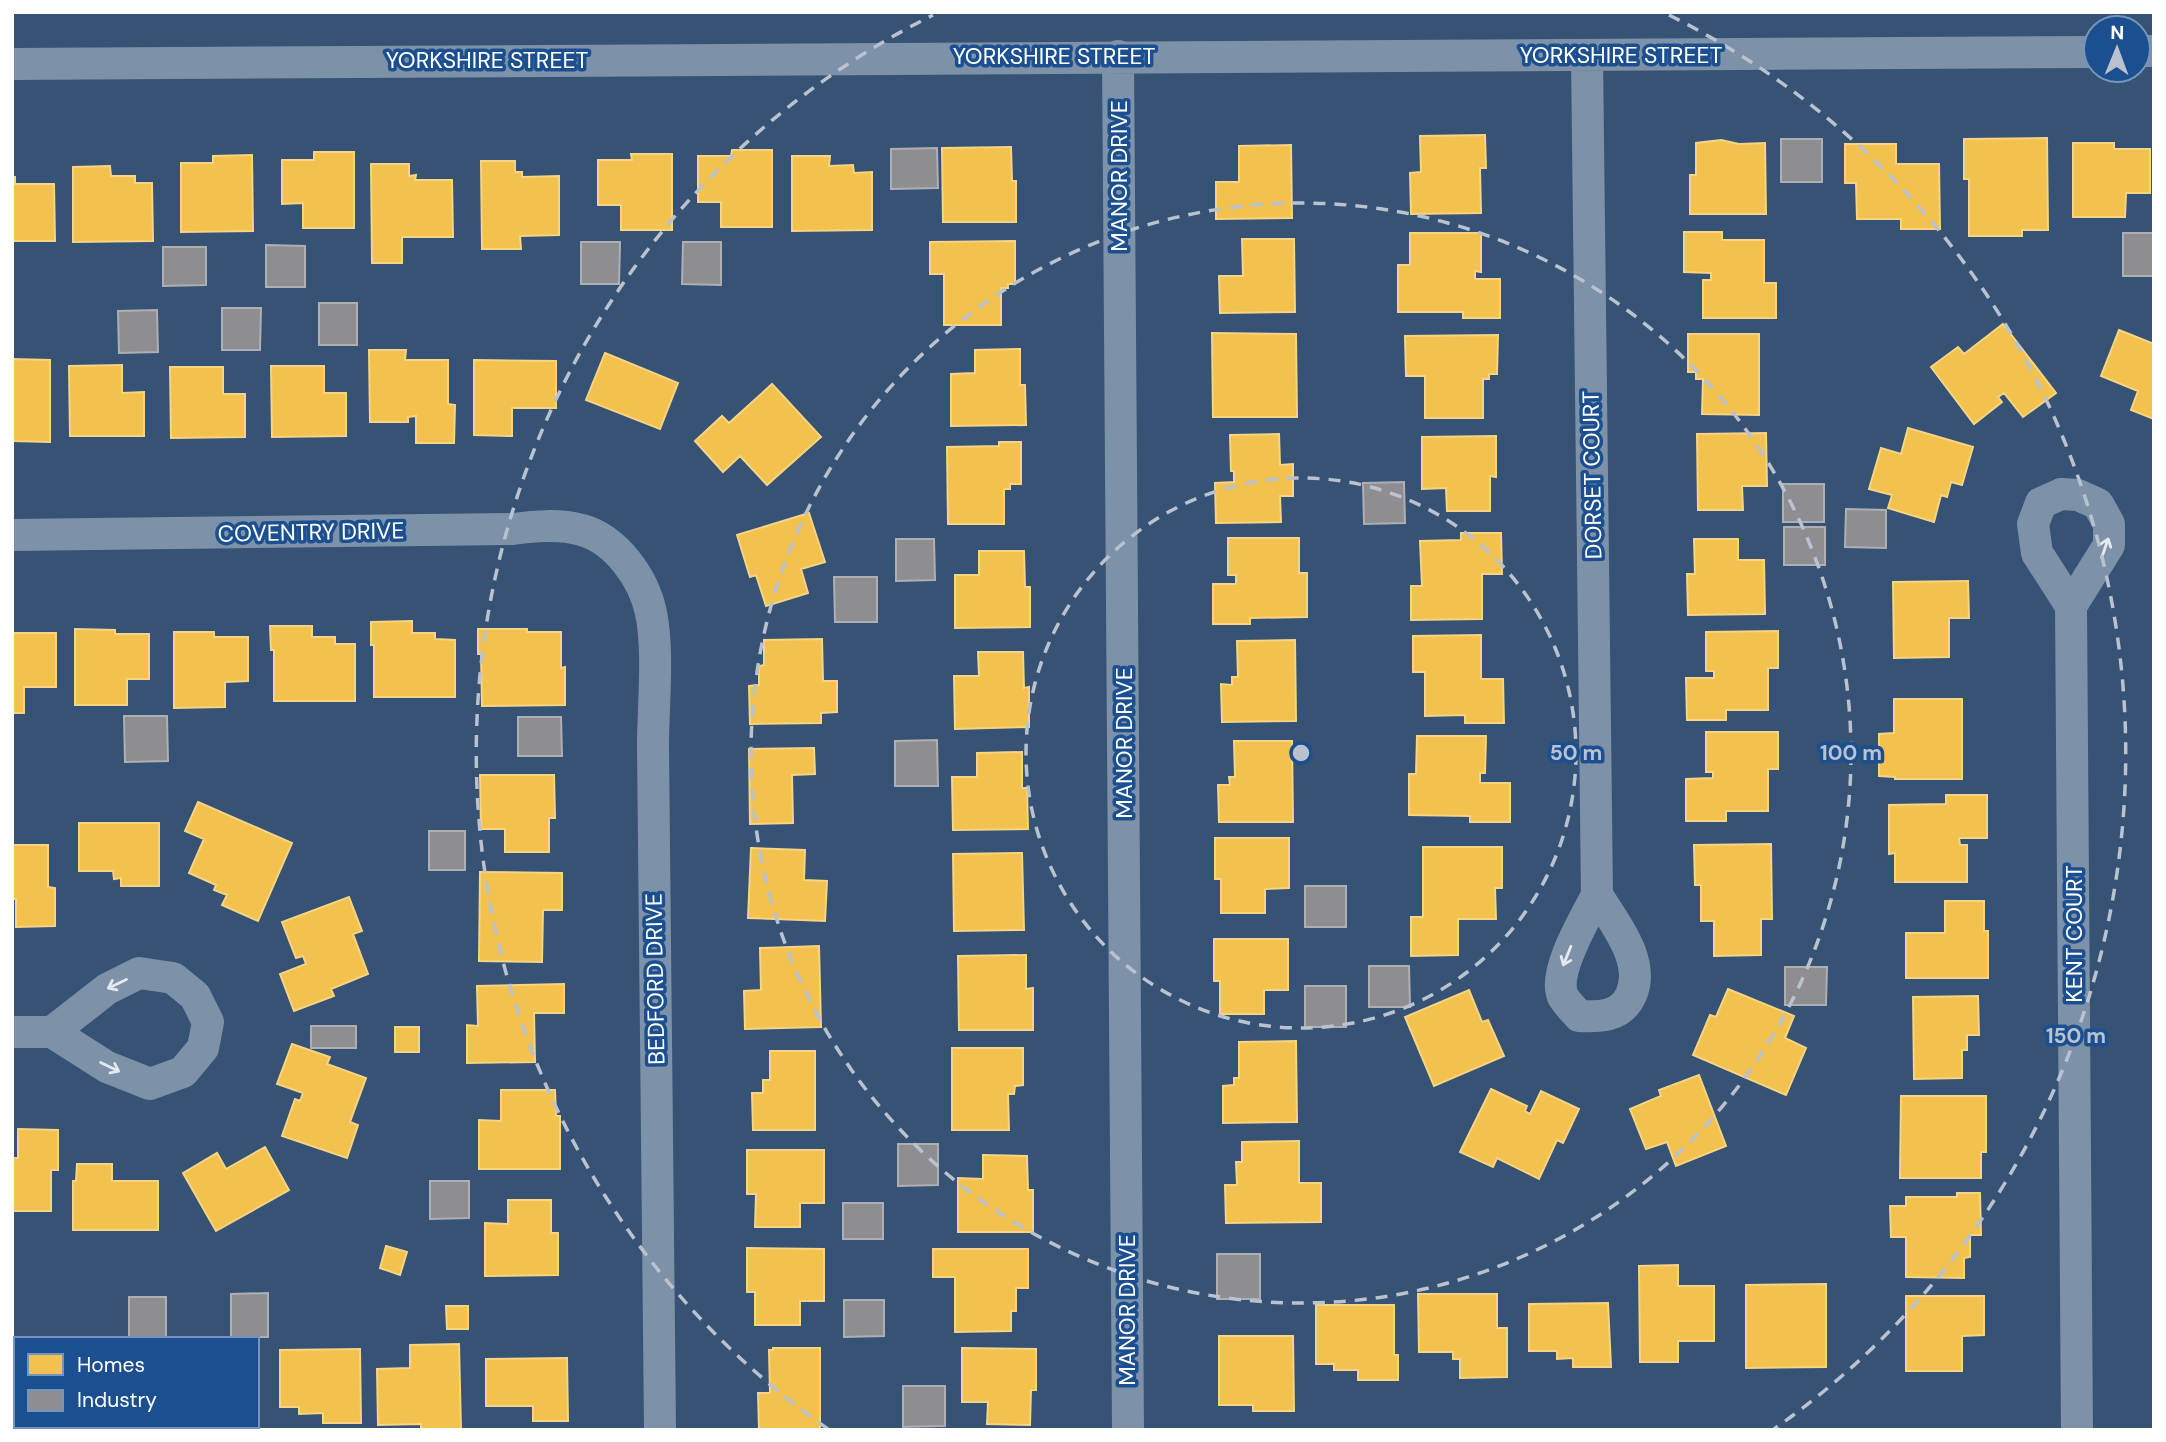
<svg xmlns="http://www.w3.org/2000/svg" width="2166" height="1442" font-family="'DM Sans',sans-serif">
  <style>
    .homes { fill: #f2c14e; stroke: #f6d483; stroke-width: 2 }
    .industry { fill: #8d8d92; stroke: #afafb3; stroke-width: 2 }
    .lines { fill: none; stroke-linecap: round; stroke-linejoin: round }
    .minor { stroke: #7d92a8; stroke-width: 32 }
    .oneway { stroke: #e5e9ee }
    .ring { fill: none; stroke: #b9c2ce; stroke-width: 3.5; stroke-dasharray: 12 9 }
    .labels { text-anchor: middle; stroke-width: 7; stroke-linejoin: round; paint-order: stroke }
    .street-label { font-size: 23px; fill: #fff; stroke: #1b4f8f }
    .centre { fill: #b9c2ce; stroke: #1b4f8f; stroke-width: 3.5 }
    .ring-label { font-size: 21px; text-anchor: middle; font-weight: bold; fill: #b9c2ce; stroke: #1b4f8f; stroke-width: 7; stroke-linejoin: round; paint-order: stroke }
  </style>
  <rect width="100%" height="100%" fill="#365274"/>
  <path class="homes" d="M1485,135L1486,168H1480L1481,213L1411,214L1410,173L1421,172L1420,136Z
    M2047,138L2048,230H2022V236H1969V179H1964V139Z
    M1721,140L1739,144L1765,143L1766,214H1690V175H1696V143Z
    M2073,143H2114V149H2150V193H2126L2125,217H2073Z
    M1845,144H1896V164H1939L1940,229H1901V219H1857L1856,183H1845Z
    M1291,145L1292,218L1216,219V182H1239V146Z
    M1011,147L1012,181H1016V222H943L942,148Z
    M732,150H772V227H721V202H698V156H731Z
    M314,152H354V228H303V203L282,204V160H314Z
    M631,154H672V230H621V205H598V160H632Z
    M252,155L253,231L181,232V163H213V156Z
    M792,156H830L829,166L853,165L854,173L872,172V230L792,231Z
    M481,161H515V172H522V177L559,176V235L520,236L521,249H482Z
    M371,164H409V176L416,175L415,180H452L453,237H402V263H372Z
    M110,166L111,176H135V183H152L153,241L73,242V167Z
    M12,177H15V184H54L55,241H12Z
    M1684,232H1722V240H1764V283H1776V318H1703V280H1711V273L1684,272Z
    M1410,233H1481V272L1475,271V279H1500V318H1463V312H1398V265H1410Z
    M1242,239H1294L1295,312L1220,313L1219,276H1243Z
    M1015,241V284H1008V288H1001V325H944V274H930V242Z
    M2003,324L2056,393L2023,417L2004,393L1998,397L2002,402L1974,424L1931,367L1958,347L1964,354Z
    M2119,330L2154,344V419L2131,410L2138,391L2101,376Z
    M1212,333L1296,334L1297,417H1213Z
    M1688,334H1759V415L1702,414L1703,379H1696V372H1688Z
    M1498,335L1497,374H1489V379H1483V418H1425V376H1406L1405,336Z
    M1020,349V385H1025L1026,425L951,426V374L975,373V350Z
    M369,350H406L405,360H448V404L455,405L454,443H416V416L408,417V422H370Z
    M605,353L678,383L660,429L586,400Z
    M12,359L50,360V442L12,441Z
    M474,360L556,361V408H512V436L474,435Z
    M122,365V393L144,392V436H70L69,366Z
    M271,366H324V393H346V436L272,437Z
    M170,367H223V394H245V437L171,438Z
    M772,384L821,437L767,485L740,456L723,472L695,441L722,416L729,423Z
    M1908,428L1973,447L1962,485L1951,482L1947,497L1941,495L1934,522L1888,508L1892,495L1869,489L1881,448L1901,454Z
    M1766,433L1767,486H1742L1743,510H1698L1697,434Z
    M1279,434L1280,465L1293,464V496H1280L1281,522L1216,523L1215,483L1234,482V471H1231L1230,435Z
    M1496,436V477L1490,476V511H1447L1446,488L1422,489V437Z
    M999,442H1021V484H1010V489H1004V524H948L947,447L999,446Z
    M809,513L825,562L801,569L808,593L766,606L756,575L750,577L737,535Z
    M1461,533H1501L1502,574H1482V619L1411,620V586H1422L1420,541L1461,540Z
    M1228,538H1299V573H1307V617L1250,618V624H1213V584H1236V575H1228Z
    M1694,539H1738V560H1764L1765,614L1688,615L1687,574H1695Z
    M979,551H1024L1025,587H1030V627L955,628V575H979Z
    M1968,581L1969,618H1949V657L1894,658L1893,582Z
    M412,621V633H435V639L455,640V697H374V645H371V622Z
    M270,626H312V637H335V644H355V701H274V650H271Z
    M75,629L115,630V634H149V679H127V705H75Z
    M478,629H527V632H561V668L565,667V705L482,706L481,654H478Z
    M1778,631V668H1768V710H1726V720H1687L1686,678H1714V671H1706V632Z
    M174,632H214V637H248V681L225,682V707L174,708Z
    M12,633H56V687H24V713H12Z
    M1481,635V679H1503L1504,723H1465V715L1425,716V672H1413V636Z
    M822,639L823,681H837V712L821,713V723L750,724L749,686L759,685V666L764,665V640Z
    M1295,640L1296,721L1222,722L1221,684L1232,685V677H1238L1237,641Z
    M978,652H1023L1024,688L1029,687V727L955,729L954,676H979Z
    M1894,699H1962V779H1895V777L1879,776V734L1894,733Z
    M1706,732H1778V769H1768V811H1726V821H1686V779L1713,778V772H1706Z
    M1417,736H1486L1485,773H1480V783H1510V822H1470V816L1409,815V774H1416Z
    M1234,741H1292L1293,822H1219L1218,785H1230L1229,777H1235Z
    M814,748L815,774L792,775L793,823L750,824L749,749Z
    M1022,752V788H1027L1028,829L953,830L952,777H977V753Z
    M480,775H554L555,818H549V852H505V829H481Z
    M1946,795H1987V838H1959L1960,845H1967V882H1895V853L1889,854V805L1946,804Z
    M198,802L292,843L258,921L222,905L227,895L214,890L216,885L189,873L204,839L185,831Z
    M79,823H159V886H121V878L114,879L113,871H79Z
    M1215,838H1289V888L1265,889V913H1221V879H1215Z
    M1771,844L1772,919H1761V955L1714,956V921H1701V885H1695L1694,845Z
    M12,845H48V887L55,888V926L16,927V899H12Z
    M1423,847H1502V888H1495L1496,919H1458V955L1411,956V917H1423Z
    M751,848L805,850L804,880L827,881L825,921L748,918Z
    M1022,853L1024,930L954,931L953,854Z
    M480,872L562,873V910H543L542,962L479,961Z
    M349,897L362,931L353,934L368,974L331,989L334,996L294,1011L280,974L306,964L303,956L296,958L282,922Z
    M1945,901H1984V931H1988V978H1906V933H1945Z
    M1214,939H1288V990H1264V1014H1220V981H1214Z
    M819,946L821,1027L745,1029L744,991L761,990L760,948Z
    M1026,955V989L1033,988V1030H959L958,956Z
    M564,984V1013H534L535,1062L467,1063V1025L478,1026L477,986Z
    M1728,989L1794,1016L1785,1038L1806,1048L1786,1095L1693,1055L1710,1015L1716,1017Z
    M1469,990L1482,1022L1488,1020L1504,1056L1434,1086L1405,1017Z
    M1978,996L1979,1035H1967V1050H1962V1078L1914,1079L1913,997Z
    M395,1027H419V1052H395Z
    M1296,1041L1297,1122L1223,1123V1086L1234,1085V1078H1239V1042Z
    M292,1044L330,1057L327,1064L366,1078L350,1122L358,1125L347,1158L282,1136L295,1099L300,1101L303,1093L277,1084Z
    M952,1048H1023V1085L1015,1086L1014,1094H1008L1009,1130H952Z
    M770,1051H815V1130H753L752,1093H763V1080H770Z
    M1699,1075L1726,1146L1676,1166L1667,1142L1646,1149L1630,1109L1661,1096L1659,1090Z
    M1491,1089L1527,1106L1525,1111L1530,1114L1541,1091L1579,1109L1563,1143L1557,1140L1539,1179L1497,1158L1493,1167L1460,1152Z
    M501,1090H555L556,1116H560V1169H479V1120L501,1121Z
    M1901,1096H1986V1152H1981V1178H1900Z
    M18,1129L58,1130V1170H51V1211H12V1158H18Z
    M1299,1141V1183H1321V1222L1226,1223L1225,1185H1237L1236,1162H1242V1142Z
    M265,1147L289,1190L216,1231L183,1173L217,1153L226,1169Z
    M747,1150H824V1203H800V1227H755L756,1194H747Z
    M983,1155L1027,1156L1028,1190H1033V1232H958V1178L983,1179Z
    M77,1164H112V1181H158V1230H73V1181H76Z
    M1957,1193H1980L1981,1235H1970V1257L1964,1258V1278L1906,1277V1237H1891L1890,1206H1906V1197H1957Z
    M508,1200H551V1233H558V1275L485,1276V1223L508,1224Z
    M386,1246L407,1252L400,1275L380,1268Z
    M747,1248L824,1249V1301H800V1325H755V1292H747Z
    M933,1249H1028V1288H1016V1311H1011V1331L955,1332V1277H933Z
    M1678,1265V1286H1714V1341H1678V1362H1640L1639,1266Z
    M1826,1284V1367L1746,1368V1285Z
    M1418,1294H1497V1328H1507V1377L1460,1378V1359H1453V1352H1419Z
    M1906,1296H1984V1335L1962,1336V1371H1906Z
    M1608,1303L1611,1367H1573V1358L1557,1359V1351H1529V1304Z
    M1316,1305H1394V1355H1398V1380H1358V1370H1334V1364H1316Z
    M446,1306H468V1329H447Z
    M1219,1336H1293L1294,1411H1253V1405H1219Z
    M459,1344L461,1430H421V1424L378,1425L377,1369L410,1368V1345Z
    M12,1346H16V1426H60V1430H12Z
    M773,1348H820V1430H759L758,1393H770L769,1350H773Z
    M962,1348L1036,1349V1390H1031L1030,1425L987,1424L988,1402H962Z
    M360,1349L361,1423H323V1413L299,1414V1407H280V1350Z
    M567,1358L568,1421H533V1406H486V1359Z
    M79,1426H119V1429L79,1430Z
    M180,1426H221V1430H180Z"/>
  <path class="industry" d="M1781,139H1822V182H1781Z
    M937,148L938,188L891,189V149Z
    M2123,233H2154V276H2123Z
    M581,242H620L619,284H581Z
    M683,242H721V285L682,284Z
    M266,245L305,246V287H266Z
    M163,247H206V285L163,286Z
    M319,303H357V345H319Z
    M222,308H261L260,350H222Z
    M157,310L158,352L119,353L118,311Z
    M1404,482L1405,523L1364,524L1363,483Z
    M1783,484H1824V522H1783Z
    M1846,509L1886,510V548L1845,547Z
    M1784,527H1825V565H1784Z
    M896,539H934L935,580L896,581Z
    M834,577H877V622H835Z
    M124,716H167L168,761L125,762Z
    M518,717H561L562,756H518Z
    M937,740L938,786H895V741Z
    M429,831H465V870H429Z
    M1305,886H1346V927H1305Z
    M1369,966H1409L1410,1007H1369Z
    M1785,967H1827L1826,1005H1785Z
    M1305,986H1346V1027H1305Z
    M311,1026H356V1048H311Z
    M898,1144H938V1185L898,1186Z
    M430,1181H469V1218L430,1219Z
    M843,1203H883V1239H843Z
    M1217,1254H1260V1299H1217Z
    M268,1293V1337H231V1294Z
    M129,1297H166V1339H129Z
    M844,1300H884V1336L844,1337Z
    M903,1386H945V1426L903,1427Z"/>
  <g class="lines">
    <path class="minor" d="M2138,51H2154
      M1118,56L1128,1430
      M1587,56L1597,895C1586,917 1554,969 1562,994C1564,1001 1574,1010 1579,1016C1600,1017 1621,1017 1631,995C1646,961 1615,924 1597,895
      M12,64L2096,52
      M12,535L513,529C536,526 559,524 582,530C617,540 644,579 651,613C659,652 653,706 653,746L660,1430
      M2071,606L2109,545V524L2098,504L2078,495L2061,494L2041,503L2033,524L2037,553L2071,606L2077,1430
      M12,1032H52L107,1067L150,1084L183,1072L203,1048L208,1022L195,996L173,978L139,973L107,989L52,1032"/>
  </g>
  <defs><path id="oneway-shaft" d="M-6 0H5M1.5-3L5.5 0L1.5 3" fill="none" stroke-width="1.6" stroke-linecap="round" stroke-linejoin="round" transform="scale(1.75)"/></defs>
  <g class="oneway">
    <use href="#oneway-shaft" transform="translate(2105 548) rotate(-71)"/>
    <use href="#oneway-shaft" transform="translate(1567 956) rotate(112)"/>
    <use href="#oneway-shaft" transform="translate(117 984) rotate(154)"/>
    <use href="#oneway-shaft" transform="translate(110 1067) rotate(26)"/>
  </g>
  <g class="ring">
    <circle cx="1301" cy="753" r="275"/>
    <circle cx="1301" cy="753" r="550"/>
    <path d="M828 1429A825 825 0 0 1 933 15M1669 15A825 825 0 0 1 1774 1429"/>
  </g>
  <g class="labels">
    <g class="street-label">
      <text x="1621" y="63">YORKSHIRE STREET</text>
      <text x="1054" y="64">YORKSHIRE STREET</text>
      <text x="487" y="68">YORKSHIRE STREET</text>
      <text transform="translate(1119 176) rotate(-90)" y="8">MANOR DRIVE</text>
      <text transform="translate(1592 475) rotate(-91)" y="8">DORSET COURT</text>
      <text transform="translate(311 532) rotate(-1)" y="8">COVENTRY DRIVE</text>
      <text transform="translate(1124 743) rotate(-90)" y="8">MANOR DRIVE</text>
      <text transform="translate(2074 934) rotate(-90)" y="8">KENT COURT</text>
      <text transform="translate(655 979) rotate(-91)" y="8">BEDFORD DRIVE</text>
      <text transform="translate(1127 1310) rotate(-90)" y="8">MANOR DRIVE</text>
    </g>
  </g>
  <circle cx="1301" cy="753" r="10" class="centre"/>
  <g class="ring-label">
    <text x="1576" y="760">50 m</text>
    <text x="1851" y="760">100 m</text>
    <text x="2076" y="1043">150 m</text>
  </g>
  <rect width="2166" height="1442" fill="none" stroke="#ffffff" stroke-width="28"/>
  <rect x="14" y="1337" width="245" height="91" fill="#1b4f8f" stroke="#7695bc" stroke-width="2"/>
  <rect x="28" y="1354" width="35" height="21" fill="#f2c14e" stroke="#7695bc" stroke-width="2"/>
  <text x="77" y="1372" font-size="21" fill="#ffffff">Homes</text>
  <rect x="28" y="1390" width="35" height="21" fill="#8d8d92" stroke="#7695bc" stroke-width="2"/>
  <text x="77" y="1407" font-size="21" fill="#ffffff">Industry</text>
  <g transform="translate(2117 49) rotate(1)"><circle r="33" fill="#1b4f8f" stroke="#7695bc" stroke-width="2"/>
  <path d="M0-5L12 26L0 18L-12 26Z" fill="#b9c2ce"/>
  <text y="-10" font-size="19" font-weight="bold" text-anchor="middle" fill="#ffffff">N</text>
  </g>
</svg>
